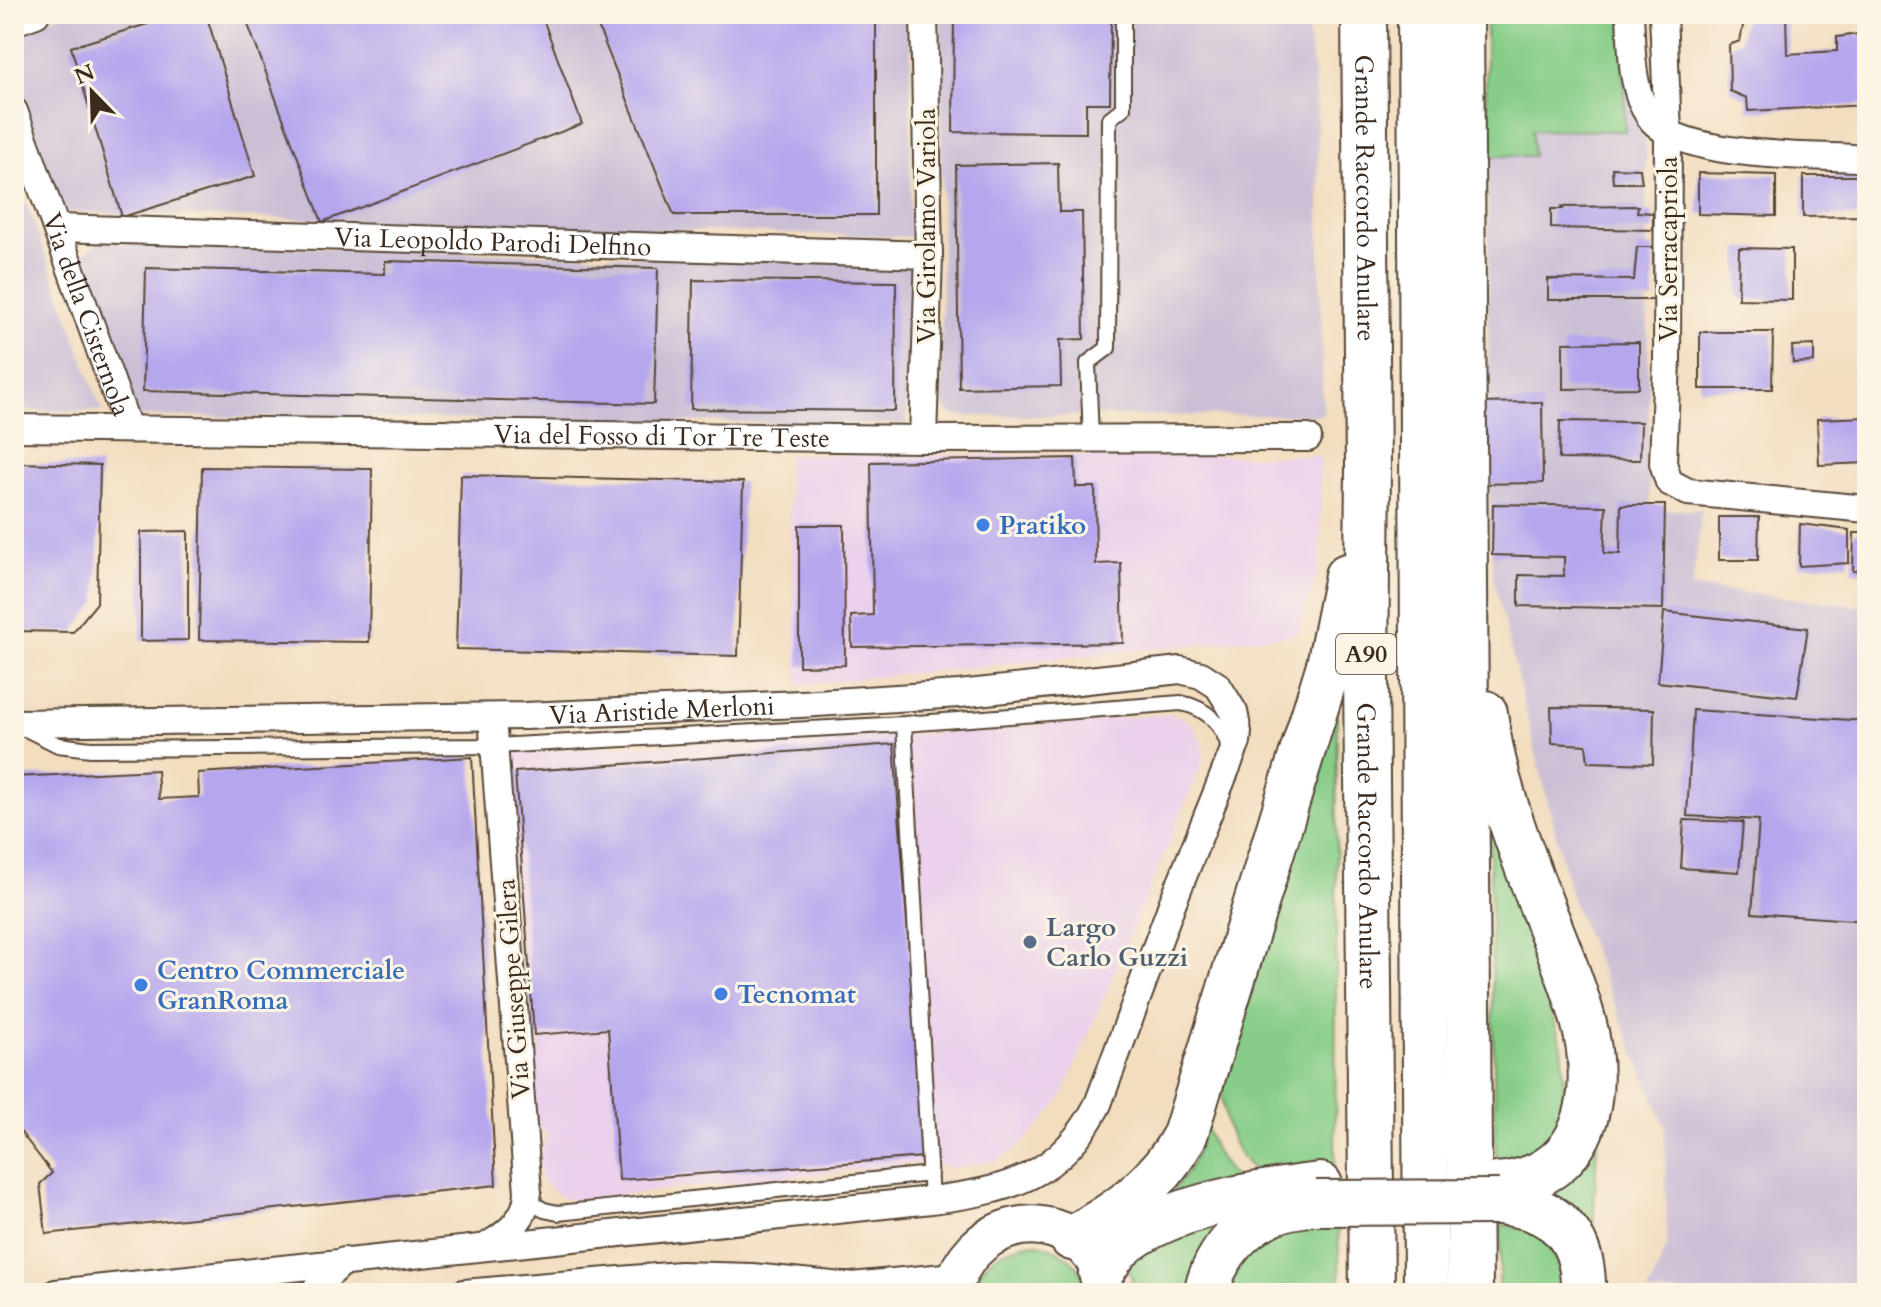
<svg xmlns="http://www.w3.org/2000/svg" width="1881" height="1307" font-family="Cardo,serif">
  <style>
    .built { fill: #ebd1eb }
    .industrial { fill: #cbbfd5 }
    .green { fill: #87cd88; stroke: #617c53; stroke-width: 2 }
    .building { fill: #b5a6ee }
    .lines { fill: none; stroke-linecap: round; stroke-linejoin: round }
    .lane-casing { stroke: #564536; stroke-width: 18 }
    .street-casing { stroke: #564536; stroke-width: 30 }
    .secondary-casing { stroke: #564536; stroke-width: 42 }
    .highway-casing { stroke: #564536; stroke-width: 48 }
    .lane { stroke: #fff; stroke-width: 14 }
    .street { stroke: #fff; stroke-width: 26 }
    .secondary { stroke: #fff; stroke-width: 38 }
    .highway { stroke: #fff; stroke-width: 44 }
    .highway-bridge-casing { stroke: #564536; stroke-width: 48; stroke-linecap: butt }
    .highway-bridge { stroke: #fff; stroke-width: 44 }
    .shop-dot { fill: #3f7fe0; stroke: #fcf5e5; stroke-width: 3 }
    .service-dot { fill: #5c6f8a; stroke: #fcf5e5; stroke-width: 3 }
    .labels { text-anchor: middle; stroke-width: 6; stroke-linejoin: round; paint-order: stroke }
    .shield { fill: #fcf5e5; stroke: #75675a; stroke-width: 2 }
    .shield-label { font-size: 24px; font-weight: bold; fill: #3b2a1e }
    .street-label { font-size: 26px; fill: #3b2a1e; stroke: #fcf5e5 }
    .shop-label { font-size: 26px; font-weight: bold; fill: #366cbe; stroke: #fcf5e5; text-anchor: start }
    .service-label { font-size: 26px; font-weight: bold; fill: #4e5e75; stroke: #fcf5e5; text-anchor: start }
  </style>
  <rect width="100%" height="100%" fill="#fcf5e5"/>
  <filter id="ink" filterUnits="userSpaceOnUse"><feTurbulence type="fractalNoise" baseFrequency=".0125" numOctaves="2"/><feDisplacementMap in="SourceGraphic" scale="16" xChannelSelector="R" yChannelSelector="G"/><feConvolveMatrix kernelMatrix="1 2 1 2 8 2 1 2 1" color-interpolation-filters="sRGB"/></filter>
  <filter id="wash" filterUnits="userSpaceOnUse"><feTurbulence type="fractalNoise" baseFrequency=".006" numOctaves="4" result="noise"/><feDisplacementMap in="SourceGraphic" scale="32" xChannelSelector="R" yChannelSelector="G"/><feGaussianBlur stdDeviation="1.8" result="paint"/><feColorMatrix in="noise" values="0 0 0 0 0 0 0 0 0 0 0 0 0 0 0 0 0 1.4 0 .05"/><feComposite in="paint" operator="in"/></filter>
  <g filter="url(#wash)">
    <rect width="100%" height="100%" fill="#f2ddbf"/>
    <path class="built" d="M787,455L1320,456L1321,558L1318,574L1297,634L798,685Z
      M1170,714L1182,718L1193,725L1204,748L1203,761L1062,1097L1039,1126L1017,1148L999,1160L956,1168L916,1163L571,1200L560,1197L548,1188L542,1179L538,1165L547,1134L531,1122L527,1064L541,1047L525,1022L504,757L513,751L924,734Z"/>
    <path class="industrial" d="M64,14H911L910,237L63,212L14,82V30Z
      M941,14H1305L1315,81L1318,147L1323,415L958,416L949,413L942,404Z
      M1488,14H1644L1650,510H1702L1692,587L1867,607V1293H1648L1667,1246L1665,1126L1572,900L1493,577L1489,509Z
      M14,171L36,229L102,411L14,410Z
      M98,242L913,264L907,424L136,416L81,257Z"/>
    <path class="green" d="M1486,14H1622L1625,131L1532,130L1533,156H1486Z
      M1337,700L1335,1176L1265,1178C1235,1160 1224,1126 1222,1093Z
      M1489,810L1562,1047C1565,1083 1570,1137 1533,1158C1523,1164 1507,1166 1496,1169Z
      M1598,1117L1592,1261L1531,1191Z
      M1204,1124C1214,1149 1222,1169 1244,1185L1144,1218C1175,1189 1198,1169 1204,1124Z
      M1338,1214L1340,1293H1218L1251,1237Z
      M1227,1215L1196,1293H1136L1129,1269L1133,1258Z
      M1501,1225C1550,1227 1555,1252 1566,1293H1499Z
      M1034,1243C1062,1249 1083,1263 1089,1293H972C977,1261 1004,1247 1034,1243Z"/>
    <g id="blocks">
      <path class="building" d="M181,14H206L255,176L122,217L71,47Z
        M244,14H541L582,124L322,222Z
        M593,14H876V215H674Z
        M954,14H1111L1110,103H1086V133L953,132Z
        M1742,14H1786L1787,54L1837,51V37L1867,33V105L1748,111L1747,98L1730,91L1729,45L1740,41L1745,16Z
        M1058,163L1059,212H1082L1084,339L1060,340L1061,386L959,388L956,165Z
        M1612,168L1640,169L1642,183H1613Z
        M1698,173L1776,175V216L1698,214Z
        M1803,176H1867V216L1803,217Z
        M1638,206L1637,212L1653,213V230L1551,228V209H1563L1562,207Z
        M1637,247H1653L1654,300H1548V279L1634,280Z
        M1739,248L1792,249V300L1738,299Z
        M385,261L658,268L654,404L143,391L146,268L385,274Z
        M693,280L896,282L895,411L691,409Z
        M1700,332H1773L1772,389H1700Z
        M1639,342V388L1563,389V343Z
        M1814,345V362L1793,363L1792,346Z
        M1542,402L1543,483L1476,484L1475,403Z
        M1867,417V463L1819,465L1817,419Z
        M1560,421L1641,422L1640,460L1559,459Z
        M1075,458L1076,487H1095L1096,564L1121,563L1123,643L852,647L851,616L873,615L871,462Z
        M14,463L100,465L97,603L73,632L14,631Z
        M202,467L372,469L369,642L199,640Z
        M461,475L743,482L738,656L456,649Z
        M1493,504L1606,506L1604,553L1620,554L1621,505H1665L1663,609L1519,606V575L1564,576V557L1492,555Z
        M1719,517H1759L1758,560H1719Z
        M1800,524L1849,530V563L1799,566Z
        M799,525H844L845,665L799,666Z
        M188,531V640L141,641V532Z
        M1854,533H1867V572L1853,571Z
        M1664,612L1808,628L1797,697L1658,682Z
        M1551,707L1654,709L1653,764L1588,762L1586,745L1552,743Z
        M1693,710L1867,721V921L1752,913L1759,820L1687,816Z
        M894,744L924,1157L619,1180L608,1029L534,1035L515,772Z
        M472,757L496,1185L46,1234L40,1184L52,1173L19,1130L14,1131V777L157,770L159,799L199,797L198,773Z
        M1684,820L1743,822L1739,872L1681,868Z"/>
    </g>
  </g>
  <g filter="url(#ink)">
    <use href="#blocks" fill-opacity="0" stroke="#564536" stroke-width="2"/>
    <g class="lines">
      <defs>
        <path id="lane" d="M1091,439L1088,363L1108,348L1109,119L1123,108V14
          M904,724L931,1200
          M24,728L58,745L91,749L495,746L904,724L1181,703C1206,708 1225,725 1229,750
          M528,1201L544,1210L558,1213L930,1174"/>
        <g id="street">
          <path d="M1630,14C1632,46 1630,88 1649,116C1679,161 1817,154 1867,159"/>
          <path d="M1663,14L1668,133L1667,360L1663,463L1669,482L1688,492L1867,509"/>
          <path d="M14,22L36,14"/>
          <path id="s1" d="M14,111L128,428"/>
          <path id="s2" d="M57,228L929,255"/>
          <path id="s3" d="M14,428L923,439L1308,438"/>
          <path d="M923,439L929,255L924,14"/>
          <path id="s4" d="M14,723L525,716L801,704L959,694L1180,670L1201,675L1218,686L1234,712L1238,732L1237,742L1172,904L1098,1104C1061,1177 1007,1191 931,1200L56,1293"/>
          <path d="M490,1244C510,1232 527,1217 528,1192L492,717"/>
          <path d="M313,1293L321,1282L344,1261"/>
          <path d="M464,1293L680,1275L752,1277L862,1288"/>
        </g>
        <path id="secondary" d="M842,1293L955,1282
          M952,1293C966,1225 1049,1200 1093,1257"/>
        <g id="highway">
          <path id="s5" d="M1364,14L1368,468L1366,675L1372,1293"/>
          <path d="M1420,14L1426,1293"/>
          <path d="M1461,14L1470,1293"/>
          <path d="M1485,713C1492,773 1514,832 1535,888C1551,932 1571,975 1583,1020C1603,1095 1588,1178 1497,1185"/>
          <path d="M1499,1202C1555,1207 1585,1235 1583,1293"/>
          <path d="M1072,1238C1120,1212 1159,1184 1185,1135L1329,665L1347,576"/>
          <path d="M1101,1273C1107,1264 1112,1255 1119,1248C1165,1206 1260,1192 1320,1185"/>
          <path d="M1206,1293C1217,1247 1254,1210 1302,1205"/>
        </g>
      </defs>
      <use href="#lane" class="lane-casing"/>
      <use href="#street" class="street-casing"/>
      <use href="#secondary" class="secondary-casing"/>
      <use href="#highway" class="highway-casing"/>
      <use href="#lane" class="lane"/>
      <use href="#street" class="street"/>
      <use href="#secondary" class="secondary"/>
      <use href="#highway" class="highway"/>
      <defs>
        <path id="highway-bridge" d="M1316,1203L1499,1202"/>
      </defs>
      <use href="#highway-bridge" class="highway-bridge-casing"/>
      <use href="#highway-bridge" class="highway-bridge"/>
    </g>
  </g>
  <g class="shop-dot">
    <circle cx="983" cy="525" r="8"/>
    <circle cx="141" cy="985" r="8"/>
    <circle cx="721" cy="994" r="8"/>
  </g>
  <circle class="service-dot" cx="1030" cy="942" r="8"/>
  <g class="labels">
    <rect class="shield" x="1336" y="634" width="60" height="40" rx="6"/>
    <g class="shield-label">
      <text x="1366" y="662">A90</text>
    </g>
    <g class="street-label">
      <text dy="9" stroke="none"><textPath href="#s5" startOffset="184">Grande Raccordo Anulare</textPath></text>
      <text transform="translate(926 226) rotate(-90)" y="9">Via Girolamo Variola</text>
      <text dy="9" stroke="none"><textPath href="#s2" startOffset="436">Via Leopoldo Parodi Delfino</textPath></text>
      <text transform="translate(1668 249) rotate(-90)" y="9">Via Serracapriola</text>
      <text dy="9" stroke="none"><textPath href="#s1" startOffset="216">Via della Cisternola</textPath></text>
      <text dy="9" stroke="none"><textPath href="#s3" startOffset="648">Via del Fosso di Tor Tre Teste</textPath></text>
      <text dy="9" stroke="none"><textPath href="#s4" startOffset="648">Via Aristide Merloni</textPath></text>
      <text dy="9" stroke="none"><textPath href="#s5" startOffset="832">Grande Raccordo Anulare</textPath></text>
      <text transform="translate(513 989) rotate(-94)" y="9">Via Giuseppe Gilera</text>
    </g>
    <g class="shop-label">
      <text x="999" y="534">Pratiko</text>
      <text x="157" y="979">Centro Commerciale<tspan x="157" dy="30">GranRoma</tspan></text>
      <text x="737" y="1003">Tecnomat</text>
    </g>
    <g class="service-label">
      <text x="1046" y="936">Largo<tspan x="1046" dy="30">Carlo Guzzi</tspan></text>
    </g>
  </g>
  <rect width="1881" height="1307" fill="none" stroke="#fcf5e5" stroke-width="48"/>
  <g transform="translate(92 92) rotate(337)" stroke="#fcf5e5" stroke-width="6" paint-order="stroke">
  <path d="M0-6L14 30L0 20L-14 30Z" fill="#3b2a1e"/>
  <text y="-12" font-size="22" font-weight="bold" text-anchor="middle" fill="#3b2a1e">N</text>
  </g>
</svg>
